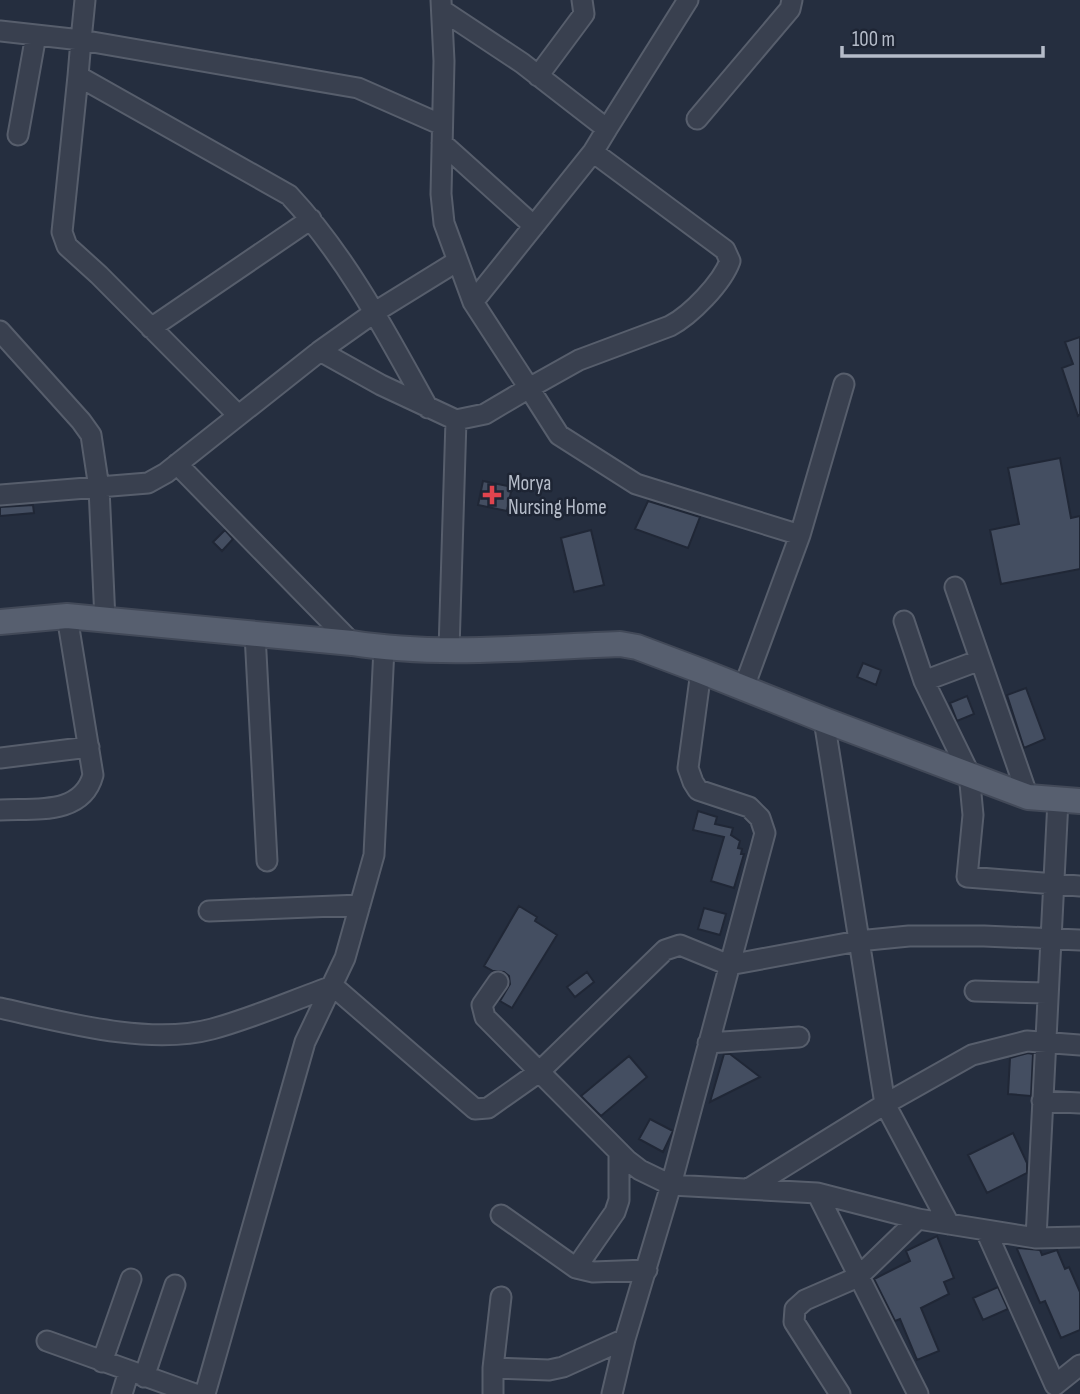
<svg xmlns="http://www.w3.org/2000/svg" width="1080" height="1394" font-family="'Sofia Sans Condensed',sans-serif">
  <style>
    .building { fill: #444e61; stroke: #202736; stroke-width: 2 }
    .lines { fill: none; stroke-linecap: round; stroke-linejoin: round }
    .minor-casing { stroke: #575e6c; stroke-width: 23 }
    .major-casing { stroke: #424958; stroke-width: 28 }
    .minor { stroke: #39404f; stroke-width: 19 }
    .major { stroke: #575f6f; stroke-width: 24 }
    .health-dot { fill: #e0444e; stroke: #1e2534; stroke-width: 2.5 }
    .labels { text-anchor: middle; stroke-width: 5; stroke-linejoin: round; paint-order: stroke }
    .poi-label { font-size: 21px; fill: #b5bcc9; stroke: #1e2534; text-anchor: start }
  </style>
  <rect width="100%" height="100%" fill="#252e3f"/>
  <path class="building" d="M1080,337V415L1078,416L1062,368L1073,364L1065,342Z
    M1060,458L1071,518L1080,516V569L1001,584L990,530L1019,524L1008,468Z
    M483,481L512,487L507,511L478,505Z
    M648,501L700,517L688,548L635,529Z
    M33,505L34,513L0,516V507Z
    M225,530L233,539L222,551L213,542Z
    M591,530L604,585L574,592L561,538Z
    M863,663L881,670L876,685L857,677Z
    M1026,688L1045,739L1024,748L1007,695Z
    M967,696L974,714L957,721L950,703Z
    M698,811L717,817L715,824L733,828L731,835L740,841L738,848L742,849L741,854H744L734,888L711,881L724,837L693,830Z
    M519,906L537,917L535,921L557,935L512,1008L500,1001L510,984L509,976L504,972L493,971L484,966Z
    M704,908L726,914L720,935L698,929Z
    M587,972L594,982L575,997L567,987Z
    M1028,1053L1033,1054L1031,1096L1008,1094L1010,1058Z
    M724,1054H730L760,1077L710,1102Z
    M629,1056L647,1077L601,1116L581,1096Z
    M650,1119L673,1131L663,1152L639,1139Z
    M1013,1133L1027,1163V1173L987,1193L968,1155Z
    M937,1236L954,1278L944,1282L949,1294L921,1308L939,1351L917,1360L900,1319L895,1321L874,1279L910,1261L906,1251Z
    M1019,1248L1040,1250L1042,1255L1057,1250L1065,1269L1069,1267L1080,1292V1330L1061,1338L1045,1301L1040,1303L1017,1249Z
    M998,1287L1008,1309L983,1320L973,1298Z"/>
  <g class="lines">
    <defs>
      <path id="minor" d="M442,10L522,63L607,129L593,152L725,250L730,261C722,283 691,315 670,326L579,360L529,388L559,435L636,484L800,535
        M0,31L81,40L85,0
        M78,76L81,40L358,88L442,125
        M538,76L584,14L582,0
        M697,119L790,9L792,0
        M607,129L688,0
        M18,135L36,35
        M442,143L534,226
        M473,302L593,152
        M151,328L311,219
        M0,331L81,421L91,435L99,488L105,620
        M320,351L375,312L456,262
        M237,414L99,275L67,246L62,232L78,76L289,195C347,257 387,334 428,408
        M177,464L352,643
        M0,495L148,483L166,473L320,351L381,385L456,420L485,414L529,388L473,302L444,223L441,194L444,61L441,0
        M955,587L1028,797
        M904,621L924,681L969,773L973,815L967,877L1080,886
        M255,634L267,861
        M449,650L456,420
        M924,681L980,660
        M744,687L800,535L844,384
        M824,720L885,1104L949,1224
        M0,758L89,747
        M0,810C34,808 82,816 93,775L67,616
        M209,911L360,905
        M498,982L482,1005L485,1017L627,1160L640,1170L671,1185L817,1193L918,1219L1036,1238L1080,1237
        M975,991L1047,993
        M0,1008C63,1022 149,1046 212,1029C253,1018 293,1000 333,986L475,1109L488,1108L539,1072L665,950L680,945L729,965L858,941L909,936H984L1080,940
        M708,1043L799,1037
        M1042,1101L1080,1103
        M748,1189L885,1104L972,1055L1027,1041L1080,1045
        M817,1193L918,1394
        M501,1215L576,1268L593,1272L647,1270
        M986,1231L1055,1385L1080,1365
        M1036,1238L1058,800
        M576,1268L615,1212L619,1200V1152
        M47,1341L195,1394
        M102,1362L131,1279
        M493,1368L549,1370L563,1367L625,1339
        M144,1377L175,1285
        M122,1394L129,1371
        M205,1394L305,1042L345,958L374,855L384,648
        M493,1394V1368L501,1297
        M612,1394L625,1339L671,1185L765,833L760,818L749,807L698,790L693,782L688,768L701,671
        M840,1394L794,1322L795,1309L805,1300L858,1277L918,1219"/>
      <path id="major" d="M0,622L67,616L352,643C440,657 531,647 620,644L637,647L701,671L824,720L1028,797L1080,801"/>
    </defs>
    <use href="#minor" class="minor-casing"/>
    <use href="#major" class="major-casing"/>
    <use href="#minor" class="minor"/>
    <use href="#major" class="major"/>
  </g>
  <path class="health-dot" d="M488.5 484.5h7v7h7v7h-7v7h-7v-7h-7v-7h7z"/>
  <g class="labels">
    <g class="poi-label">
      <text x="508" y="490">Morya<tspan x="508" dy="24">Nursing Home</tspan></text>
    </g>
  </g>
  <path d="M842 46v10h201v-10" fill="none" stroke="#b5bcc9" stroke-width="3.5"/>
  <text x="852" y="46" font-size="21" fill="#b5bcc9" stroke="#1e2534" stroke-width="5" paint-order="stroke">100 m</text>
</svg>
